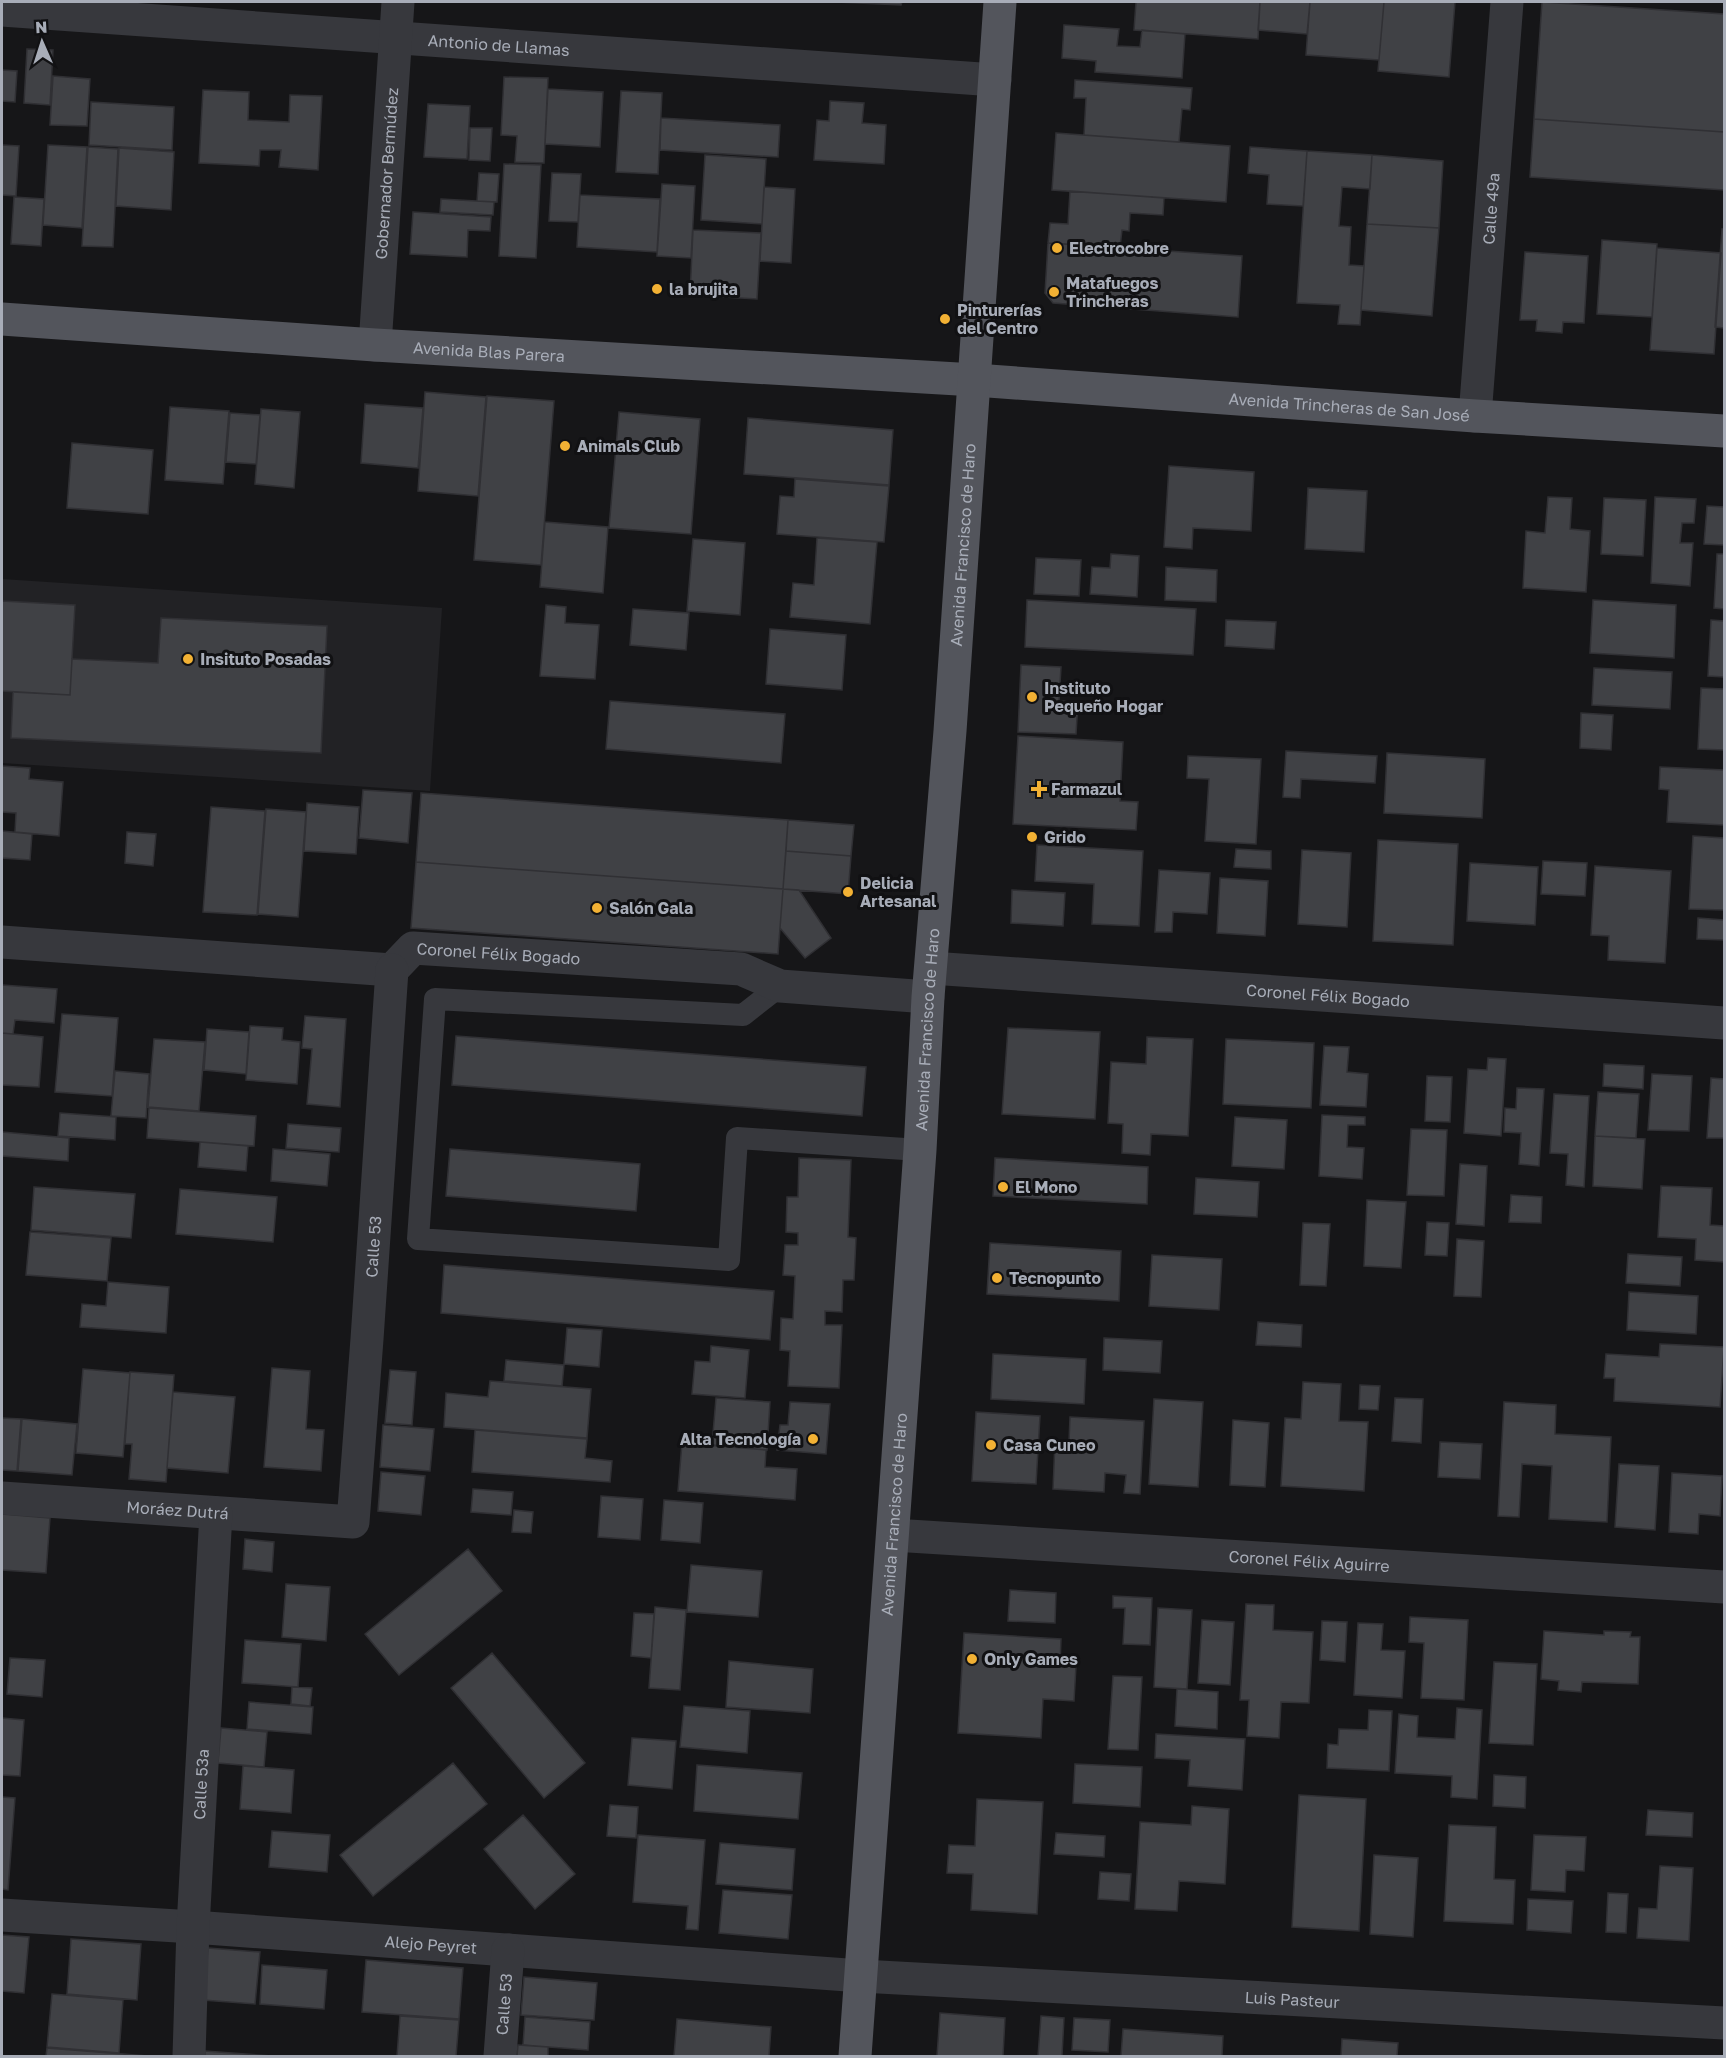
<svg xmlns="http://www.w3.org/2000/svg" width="1726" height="2058" font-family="'Golos Text',sans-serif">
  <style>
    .built { fill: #222225 }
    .building { fill: #404145; stroke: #303034; stroke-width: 1.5 }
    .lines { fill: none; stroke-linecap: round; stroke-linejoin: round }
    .service { stroke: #37383d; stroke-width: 22 }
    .minor { stroke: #37383d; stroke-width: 33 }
    .primary { stroke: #53555c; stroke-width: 33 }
    .poi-dot { fill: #f2b134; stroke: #111113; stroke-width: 2 }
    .labels { text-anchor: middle; stroke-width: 6; stroke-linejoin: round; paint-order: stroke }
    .street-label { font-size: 16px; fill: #a8adb8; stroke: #111113 }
    .poi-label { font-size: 16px; font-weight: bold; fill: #a8adb8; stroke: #111113; text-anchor: start }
  </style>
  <rect width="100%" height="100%" fill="#161618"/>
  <path class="built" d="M2,579L442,608L430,791L2,763Z"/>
  <path class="building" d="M836,2H902L901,5Z
    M1136,2H1260L1258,39L1134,30Z
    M1260,2H1310L1307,34L1258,30Z
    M1310,2H1384L1379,60L1306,55Z
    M1384,2H1455L1449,77L1378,71Z
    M1542,2L1724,14V132L1534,119Z
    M1064,25L1119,29L1117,46L1140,47L1142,30L1185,34L1182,78L1095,72L1096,61L1062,58Z
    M27,49L53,50L50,105L24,103Z
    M2,70L17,71L15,102L2,101Z
    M53,76L90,79L87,126L50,125Z
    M504,77L548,78L544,163L515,162L517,136L501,135Z
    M1075,80L1192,88L1190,110L1182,109L1179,142L1084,135L1086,98H1074Z
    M548,89L603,92L600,147L545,144Z
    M203,90L249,92L248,120L289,122L290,95L322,96L318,170L279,167L281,150H260L259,166L199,163Z
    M621,91L662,93L658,174L616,172Z
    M830,101L864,103L862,123L886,125L884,164L814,160L817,120L829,121Z
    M91,102L174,107L172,150L89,145Z
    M428,104L470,106L467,159L424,157Z
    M661,118L780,125L778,157L660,150Z
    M1534,119L1724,132V190L1530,177Z
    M470,128H492L490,161L469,160Z
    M1056,133L1230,146L1226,202L1052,190Z
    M2,145L19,146L16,196L2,195Z
    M48,145L87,147L82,228L43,225Z
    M88,147L118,149L113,247L82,246Z
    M1250,147L1307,151L1303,206L1267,204L1269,175L1248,173Z
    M119,148L174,152L171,210L116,206Z
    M1307,151L1372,155L1370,189L1342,187L1339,226L1351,227L1349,265L1364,266L1360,325L1338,324L1340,305L1297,303Z
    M705,155L766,159L762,224L701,220Z
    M1372,155L1443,161L1439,228L1367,224Z
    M504,164L541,165L536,258L499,256Z
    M479,173L499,174L497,202L477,201Z
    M552,173L581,174L578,222L549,221Z
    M662,184L695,186L691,258L657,256Z
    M764,187L795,189L791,263L760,261Z
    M1070,191L1164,198L1163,215L1130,213L1129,231L1122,230L1120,247L1048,243L1050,223L1068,224Z
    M580,195L660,199L657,252L577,247Z
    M14,197L44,199L41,246L11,244Z
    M441,199L494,202L493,215L440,212Z
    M413,212L491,217L490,231L468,230L467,257L410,254Z
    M1367,224L1439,228L1432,316L1361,310Z
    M1722,229H1724V328L1715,327Z
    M693,230L761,233L757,299L690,295Z
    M1602,240L1657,244L1652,317L1597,314Z
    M1048,243L1242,256L1238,317L1053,303L1045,293Z
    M1657,248L1721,253L1714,354L1650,350Z
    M1525,252L1588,256L1584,323L1563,322L1562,333L1536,331L1537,320H1520Z
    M425,392L486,397L478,496L418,491Z
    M487,396L554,401L541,565L474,560Z
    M365,404L423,408L418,468L361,463Z
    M170,407L229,411L223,484L165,480Z
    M261,409L300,412L294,488L255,484Z
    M619,412L700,419L691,534L609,528Z
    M230,413L260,415L256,464L226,462Z
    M748,418L893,430L889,485L744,474Z
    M72,443L153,450L148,514L67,508Z
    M1169,466L1254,472L1251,531L1193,528L1192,549L1164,547Z
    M795,479L889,486L884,542L777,534L780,496L794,497Z
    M1308,488L1367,491L1364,552L1305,549Z
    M1548,497L1572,498L1570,529L1590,531L1586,592L1523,588L1526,531L1545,533Z
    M1655,497L1696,499L1694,523H1682L1680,543H1693L1690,586L1651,583Z
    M1604,498L1646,500L1643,556L1601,554Z
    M1707,506L1724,507V545L1704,544Z
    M545,522L608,527L603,593L540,587Z
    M817,538L877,542L870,624L790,617L793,583L814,585Z
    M693,539L745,543L740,615L687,611Z
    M1111,554L1139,556L1137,597L1090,594L1092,567L1110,568Z
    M1717,554H1724V609L1714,608Z
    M1036,558L1081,560L1079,596L1034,594Z
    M1166,567L1217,570L1216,602L1165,600Z
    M1027,600L1196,609L1193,655L1025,647Z
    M1593,600L1676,605L1674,658L1590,653Z
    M2,601L75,605L70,695L2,691Z
    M546,605L566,607L565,623L599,625L595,679L540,676Z
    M633,609L689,613L686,650L630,645Z
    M161,618L327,626L321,753L11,738L13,692L70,695L72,659L158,663Z
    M1226,620L1276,622L1274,649L1225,646Z
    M1711,620L1724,621V677L1708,676Z
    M770,629L846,635L842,690L766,684Z
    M1021,665L1061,667L1059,701L1078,702L1076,734L1018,732Z
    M1594,668L1672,672L1670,709L1592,705Z
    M1701,688L1724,689V750L1698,749Z
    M610,701L785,714L781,763L606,749Z
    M1581,713L1613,715L1611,750L1580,748Z
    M1018,736L1123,742L1120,801L1138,802L1136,830L1013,824Z
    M1286,751L1377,756L1375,783L1301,779L1300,798L1283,797Z
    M1387,753L1485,759L1482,818L1384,813Z
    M1188,756L1261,759L1256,844L1205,841L1209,779L1187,778Z
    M2,766L30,768L29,779L63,782L59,836L15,832L16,813L2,812Z
    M1660,767L1724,770V825L1667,822L1669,790L1659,789Z
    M363,790L412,793L408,843L359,838Z
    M421,793L788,820L783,889L416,862Z
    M307,803L359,807L356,854L304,851Z
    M211,807L265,811L257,915L203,912Z
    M266,809L306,812L298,917L258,914Z
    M788,820L854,825L851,856L786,851Z
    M2,831L32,834L30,860L2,858Z
    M127,832L156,834L153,866L125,863Z
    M1693,836L1724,838V910L1689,909Z
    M1378,840L1458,844L1453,945L1373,941Z
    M1037,845L1143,851L1139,926L1092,924L1094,884L1035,881Z
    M1236,849L1271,851V869L1234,867Z
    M1302,850L1351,853L1347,927L1298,924Z
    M786,851L851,856L848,894L783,889Z
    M1543,861L1587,863L1585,896L1541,894Z
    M416,862L783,889L778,954L411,928Z
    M1470,863L1538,867L1535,925L1467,921Z
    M1595,866L1671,871L1665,963L1608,960L1609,936L1591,935Z
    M1159,870L1210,873L1207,914L1173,912L1172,932H1155Z
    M1220,878L1268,881L1265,936L1217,933Z
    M783,889L799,890L831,938L805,958L780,928Z
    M1012,890L1065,893L1063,926L1011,923Z
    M1698,918L1724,920V940L1697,939Z
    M2,985L57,989L54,1023L15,1020L13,1034L2,1033Z
    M62,1014L118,1018L112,1096L55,1092Z
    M305,1016L346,1019L340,1107L307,1104L312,1049L302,1048Z
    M250,1026L283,1028L282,1040L300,1042L297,1084L246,1080Z
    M1008,1028L1100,1032L1095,1119L1002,1114Z
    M207,1029L249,1032L246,1074L204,1070Z
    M2,1033L43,1037L39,1087L2,1085Z
    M456,1036L866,1067L862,1116L452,1085Z
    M1147,1037L1193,1039L1188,1136L1151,1134L1150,1155L1122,1153L1123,1124L1108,1123L1111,1062L1146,1064Z
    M154,1039L205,1042L199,1111L148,1107Z
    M1226,1039L1314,1043L1311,1108L1223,1104Z
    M1324,1046L1349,1047L1347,1072L1368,1074L1366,1107L1320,1105Z
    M1488,1058L1506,1059L1501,1136L1464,1133L1468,1069L1487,1070Z
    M1604,1064L1644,1066L1643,1089L1603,1086Z
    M115,1071L149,1074L146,1118L111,1116Z
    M1652,1074L1692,1076L1689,1131L1648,1130Z
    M1427,1076L1452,1077L1450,1122L1425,1121Z
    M1711,1078L1724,1079V1138H1707Z
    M1517,1088L1544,1089L1539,1166L1519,1164L1521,1133L1504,1132L1505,1108L1516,1109Z
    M1598,1092L1639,1094L1636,1138L1595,1136Z
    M1554,1094L1589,1096L1584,1187L1566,1185L1568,1154L1550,1153Z
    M149,1108L256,1116L254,1146L147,1138Z
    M60,1113L116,1117L115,1140L58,1136Z
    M1322,1115L1365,1117V1125H1348L1347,1147L1364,1148L1362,1179L1319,1176Z
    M1235,1117L1287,1120L1284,1169L1232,1166Z
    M288,1124L341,1128L339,1152L286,1148Z
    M1411,1129L1447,1130L1444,1196L1407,1195Z
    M2,1132L69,1138L68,1161L2,1156Z
    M1595,1136L1645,1139L1642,1189L1593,1186Z
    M200,1142L248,1146L246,1171L198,1167Z
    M273,1149L330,1154L327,1186L271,1181Z
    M450,1149L640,1164L636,1211L446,1196Z
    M799,1158L851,1160L848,1237L856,1238L854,1280H843L842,1312L825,1311V1325H842L839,1388L788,1386L790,1351L780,1350L781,1318L793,1319L795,1276L783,1275L785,1245H798V1233L786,1232L787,1197H798Z
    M995,1158L1148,1167L1147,1204L993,1196Z
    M1460,1164L1487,1166L1484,1226L1456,1224Z
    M1196,1178L1259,1182L1257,1217L1194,1214Z
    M1661,1186L1712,1188L1710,1225L1724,1226V1262L1695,1260L1696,1239L1658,1237Z
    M34,1187L135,1194L131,1238L31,1230Z
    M180,1189L277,1197L273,1242L176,1234Z
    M1511,1195L1542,1197L1541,1223L1509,1222Z
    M1367,1200L1406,1202L1401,1268L1364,1266Z
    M1427,1222L1449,1223L1447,1256L1425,1255Z
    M1303,1223L1330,1224L1326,1286L1300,1285Z
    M30,1232L111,1238L107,1281L26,1275Z
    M1457,1239L1484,1241L1481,1297L1454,1296Z
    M990,1243L1121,1251L1119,1301L987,1294Z
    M1628,1254L1682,1257L1680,1286L1626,1283Z
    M1152,1255L1222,1259L1219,1310L1149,1306Z
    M444,1265L774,1291L770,1340L441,1313Z
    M108,1282L169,1287L166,1333L80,1327L82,1304L106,1306Z
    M1629,1292L1698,1296L1696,1334L1627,1330Z
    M1258,1322L1302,1325L1301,1347L1256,1345Z
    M567,1328L602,1330L599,1367L564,1364Z
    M1104,1338L1162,1341L1160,1373L1103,1370Z
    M1660,1344L1724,1347L1720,1407L1614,1401L1615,1378H1604L1606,1354L1659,1357Z
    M711,1346L749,1350L745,1398L692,1394L695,1361L710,1362Z
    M993,1354L1086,1359L1084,1404L991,1399Z
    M506,1360L564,1365L562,1386L504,1381Z
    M272,1368L310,1371L306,1429L324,1430L321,1471L264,1467Z
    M83,1369L130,1373L123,1457L76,1453Z
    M390,1370L416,1372L412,1425L385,1423Z
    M130,1372L174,1375L166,1482L129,1479L132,1444H125Z
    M490,1381L591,1389L587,1438L444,1427L446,1393L488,1397Z
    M1303,1382L1341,1384L1339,1421L1368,1422L1364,1491L1281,1486L1285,1418L1301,1419Z
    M1360,1385L1380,1386L1378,1410L1359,1409Z
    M173,1392L235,1397L228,1473L167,1468Z
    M716,1398L770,1402L767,1450L712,1445Z
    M1395,1398L1423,1399L1421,1443L1392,1441Z
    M1154,1399L1203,1402L1198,1487L1149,1484Z
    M790,1402L830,1404L826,1454L777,1450L780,1425H788Z
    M1504,1402L1556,1405L1555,1434L1611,1437L1607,1522L1549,1519L1552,1466L1522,1464L1519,1517L1498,1516Z
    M976,1412L1040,1416L1036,1484L972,1481Z
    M1070,1417L1144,1421L1140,1494L1124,1493L1126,1475L1105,1473L1104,1492L1053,1489L1055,1441L1069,1442Z
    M2,1418L21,1419L17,1471L2,1470Z
    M22,1419L77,1424L72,1475L18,1471Z
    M1233,1420L1269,1423L1265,1487L1230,1485Z
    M383,1425L434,1429L430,1471L380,1467Z
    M475,1430L587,1439L585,1458L612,1461L610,1482L472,1472Z
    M1440,1442L1482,1444L1480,1479L1438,1477Z
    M682,1443L766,1450L765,1467L797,1469L795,1500L678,1491Z
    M1619,1464L1659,1466L1655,1530L1615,1527Z
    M381,1472L425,1476L421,1515L378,1511Z
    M1672,1473L1722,1476L1720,1516L1699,1514L1698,1534L1669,1532Z
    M473,1489L513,1492L511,1515L471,1512Z
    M601,1496L643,1499L640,1540L598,1537Z
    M664,1500L703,1503L700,1543L661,1540Z
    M514,1510L533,1512L531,1533L512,1532Z
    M2,1514L50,1518L46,1573L2,1570Z
    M245,1539L274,1542L272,1572L243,1569Z
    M468,1549L502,1591L399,1675L365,1634Z
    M691,1565L762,1571L758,1617L687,1612Z
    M286,1584L330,1587L326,1641L282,1637Z
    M1010,1590L1056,1593L1055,1623L1008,1621Z
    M1113,1596L1152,1598L1150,1645L1123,1644L1125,1608H1113Z
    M1246,1604L1274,1605L1273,1630L1313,1632L1309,1703L1281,1702L1279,1738L1247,1736L1249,1700H1240Z
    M655,1607L686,1610L680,1690L649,1688Z
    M1158,1608L1192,1610L1187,1689L1154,1687Z
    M634,1613L654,1614L651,1658L631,1656Z
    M1410,1617L1468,1620L1464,1700L1421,1698L1424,1643L1409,1642Z
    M1202,1620L1234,1622L1230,1685L1198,1683Z
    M1322,1621L1347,1622L1345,1662L1320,1660Z
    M1358,1623L1383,1624L1381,1650L1405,1651L1402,1698L1354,1695Z
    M1544,1631L1604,1635V1631L1631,1632L1630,1637H1640L1638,1684L1582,1682L1581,1692L1558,1690L1559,1681L1541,1679Z
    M964,1633L1061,1639L1060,1665L1076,1666L1074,1701L1043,1699L1041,1738L958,1733Z
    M245,1640L301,1644L298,1687L242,1683Z
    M492,1653L585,1763L544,1798L451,1688Z
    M10,1658L45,1660L42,1697L7,1694Z
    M729,1661L813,1669L810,1713L726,1707Z
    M1494,1662L1537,1664L1533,1745L1489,1743Z
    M1113,1676L1142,1677L1138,1750L1108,1749Z
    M292,1687L312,1688L310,1706L291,1704Z
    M1177,1689L1218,1692L1217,1729L1175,1726Z
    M249,1702L313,1707L311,1734L247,1729Z
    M684,1706L750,1711L747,1753L680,1747Z
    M1457,1708L1482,1710L1477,1799L1451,1797L1452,1776L1395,1773L1399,1714L1418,1716L1417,1737L1455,1739Z
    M1369,1710L1392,1711L1389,1771L1327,1768L1328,1744L1338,1745L1339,1729L1368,1730Z
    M2,1718L24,1720L20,1776L2,1775Z
    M221,1728L267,1732L264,1767L218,1763Z
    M1156,1734L1245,1739L1242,1790L1188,1786L1190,1760L1155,1758Z
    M632,1738L676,1741L672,1789L628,1785Z
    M453,1763L487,1804L373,1896L340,1855Z
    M1075,1764L1142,1767L1140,1807L1073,1803Z
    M697,1765L802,1773L798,1819L694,1811Z
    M243,1766L294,1770L291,1813L240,1809Z
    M1494,1775L1526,1777L1525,1808L1493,1806Z
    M1299,1795L1366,1799L1359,1931L1292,1927Z
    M2,1797L15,1798L8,1890L2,1889Z
    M977,1799L1043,1802L1037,1914L971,1910L973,1874L947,1873L949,1845L975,1846Z
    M610,1805L638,1807L636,1838L607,1836Z
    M1192,1806L1229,1809L1225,1884L1179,1881L1177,1911L1135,1909L1140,1822L1191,1825Z
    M1648,1810L1693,1813L1692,1837L1646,1835Z
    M523,1815L575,1874L535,1909L484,1849Z
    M1449,1825L1496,1827L1494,1879L1515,1880L1513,1924L1444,1921Z
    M272,1831L330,1835L327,1872L269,1867Z
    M1056,1833L1105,1836L1104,1857L1054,1854Z
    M638,1835L705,1840L698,1930L686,1929L688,1906L633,1902Z
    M1534,1835L1586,1837L1584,1871L1566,1870L1565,1892L1531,1890Z
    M720,1843L795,1849L792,1890L716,1884Z
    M1374,1855L1418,1858L1413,1937L1370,1934Z
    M1660,1866L1693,1868L1689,1941L1637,1938L1639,1908L1657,1909Z
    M1100,1872L1131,1874L1129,1901L1098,1899Z
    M723,1890L792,1895L788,1939L719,1933Z
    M1608,1893L1628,1894L1626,1933L1606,1932Z
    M1528,1899L1573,1901L1571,1933L1527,1930Z
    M2,1935L29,1937L24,1993L2,1991Z
    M71,1939L141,1944L137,2000L67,1994Z
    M208,1948L260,1952L255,2004L203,2000Z
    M366,1960L463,1968L459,2019L362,2012Z
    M262,1965L327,1970L324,2009L260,2004Z
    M524,1977L597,1983L594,2020L521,2015Z
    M52,1994L123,2000L119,2053L47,2047Z
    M940,2013L1005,2018L1003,2056H937Z
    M400,2016L459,2020L456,2056H397Z
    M1041,2016L1064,2018L1062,2056H1038Z
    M525,2017L590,2022L588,2050L523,2045Z
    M1074,2018L1110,2020L1108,2052L1072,2050Z
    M677,2019L771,2027L769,2056H674Z
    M1123,2029L1223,2036L1222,2056H1121Z
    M1342,2039L1398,2043L1397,2056H1341Z
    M518,2045L548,2047V2056H517Z
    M47,2048L148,2056H46Z
    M205,2051L272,2056H205Z"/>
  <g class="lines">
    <path class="service" d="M780,986L743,1015L435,999L418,1239L729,1260L737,1138L920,1150"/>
    <g class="minor">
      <path id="s1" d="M2,10L995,80"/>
      <path id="s2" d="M375,345L398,2"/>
      <path id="s3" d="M1475,416L1507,2"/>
      <path d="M2,942L392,970"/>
      <path id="s4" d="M931,968L1724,1023"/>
      <path id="s5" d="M392,970L413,948L741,969L780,986L928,997"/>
      <path id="s6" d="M2,1498L353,1522L367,1339L392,970"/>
      <path id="s7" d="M893,1535L1724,1587"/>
      <path id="s8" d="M2,1915L193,1927L861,1976L1724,2023"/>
      <path id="s9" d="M189,2056L193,1927L216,1513"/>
      <path id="s10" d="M500,2056L508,1950"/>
    </g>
    <g class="primary">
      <path id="s11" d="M2,319L375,345L975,380L1475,416L1724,431"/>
      <path id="s12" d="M855,2056L920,1150L928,997L950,731L1000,2"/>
    </g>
  </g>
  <g class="poi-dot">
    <circle cx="1057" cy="248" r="6"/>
    <circle cx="657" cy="289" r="6"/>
    <circle cx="1054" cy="292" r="6"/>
    <circle cx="945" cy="319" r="6"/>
    <circle cx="565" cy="446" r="6"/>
    <circle cx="188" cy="659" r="6"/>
    <circle cx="1032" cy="697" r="6"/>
    <path d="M1036 780h6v6h6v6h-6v6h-6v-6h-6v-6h6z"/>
    <circle cx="1032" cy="837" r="6"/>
    <circle cx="848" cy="892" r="6"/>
    <circle cx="597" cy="908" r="6"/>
    <circle cx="1003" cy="1187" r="6"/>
    <circle cx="997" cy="1278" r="6"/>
    <circle cx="813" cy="1439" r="6"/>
    <circle cx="991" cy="1445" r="6"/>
    <circle cx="972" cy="1659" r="6"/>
  </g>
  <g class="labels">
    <g class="street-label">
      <text dy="6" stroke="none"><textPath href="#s1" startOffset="498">Antonio de Llamas</textPath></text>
      <text dy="6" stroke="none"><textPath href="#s2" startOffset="172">Gobernador Bermúdez</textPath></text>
      <text dy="6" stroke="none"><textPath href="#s3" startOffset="208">Calle 49a</textPath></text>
      <text dy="6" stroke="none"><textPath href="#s11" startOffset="488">Avenida Blas Parera</textPath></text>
      <text dy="6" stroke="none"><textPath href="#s11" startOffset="1350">Avenida Trincheras de San José</textPath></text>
      <text dy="6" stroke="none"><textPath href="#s12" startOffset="1515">Avenida Francisco de Haro</textPath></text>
      <text dy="6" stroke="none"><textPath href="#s5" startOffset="116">Coronel Félix Bogado</textPath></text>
      <text dy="6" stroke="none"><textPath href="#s4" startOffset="398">Coronel Félix Bogado</textPath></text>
      <text dy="6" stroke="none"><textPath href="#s12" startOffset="1029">Avenida Francisco de Haro</textPath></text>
      <text dy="6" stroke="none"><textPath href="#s6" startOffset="628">Calle 53</textPath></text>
      <text dy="6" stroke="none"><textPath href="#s6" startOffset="176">Moráez Dutrá</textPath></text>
      <text dy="6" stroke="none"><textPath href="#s12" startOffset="543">Avenida Francisco de Haro</textPath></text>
      <text dy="6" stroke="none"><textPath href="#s7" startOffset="417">Coronel Félix Aguirre</textPath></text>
      <text dy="6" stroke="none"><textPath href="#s9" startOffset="272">Calle 53a</textPath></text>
      <text dy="6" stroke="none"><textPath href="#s8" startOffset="430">Alejo Peyret</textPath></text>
      <text dy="6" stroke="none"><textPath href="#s8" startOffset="1293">Luis Pasteur</textPath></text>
      <text dy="6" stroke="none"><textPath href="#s10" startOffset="52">Calle 53</textPath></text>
    </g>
    <g class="poi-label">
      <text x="1069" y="254">Electrocobre</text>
      <text x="1066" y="289">Matafuegos<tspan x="1066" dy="18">Trincheras</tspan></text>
      <text x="669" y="295">la brujita</text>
      <text x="957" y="316">Pinturerías<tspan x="957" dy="18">del Centro</tspan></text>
      <text x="577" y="452">Animals Club</text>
      <text x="200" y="665">Insituto Posadas</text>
      <text x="1044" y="694">Instituto<tspan x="1044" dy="18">Pequeño Hogar</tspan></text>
      <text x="1051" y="795">Farmazul</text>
      <text x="1044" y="843">Grido</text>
      <text x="860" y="889">Delicia<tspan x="860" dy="18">Artesanal</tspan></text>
      <text x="609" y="914">Salón Gala</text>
      <text x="1015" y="1193">El Mono</text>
      <text x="1009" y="1284">Tecnopunto</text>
      <text x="801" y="1445" text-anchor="end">Alta Tecnología</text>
      <text x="1003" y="1451">Casa Cuneo</text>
      <text x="984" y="1665">Only Games</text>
    </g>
  </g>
  <rect width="1726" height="2058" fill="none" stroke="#a8adb8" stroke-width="6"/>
  <g transform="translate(42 42) rotate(357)" stroke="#111113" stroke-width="4.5" paint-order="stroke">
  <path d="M0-4.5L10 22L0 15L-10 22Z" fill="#a8adb8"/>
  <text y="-9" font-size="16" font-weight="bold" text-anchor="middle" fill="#a8adb8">N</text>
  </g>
</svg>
